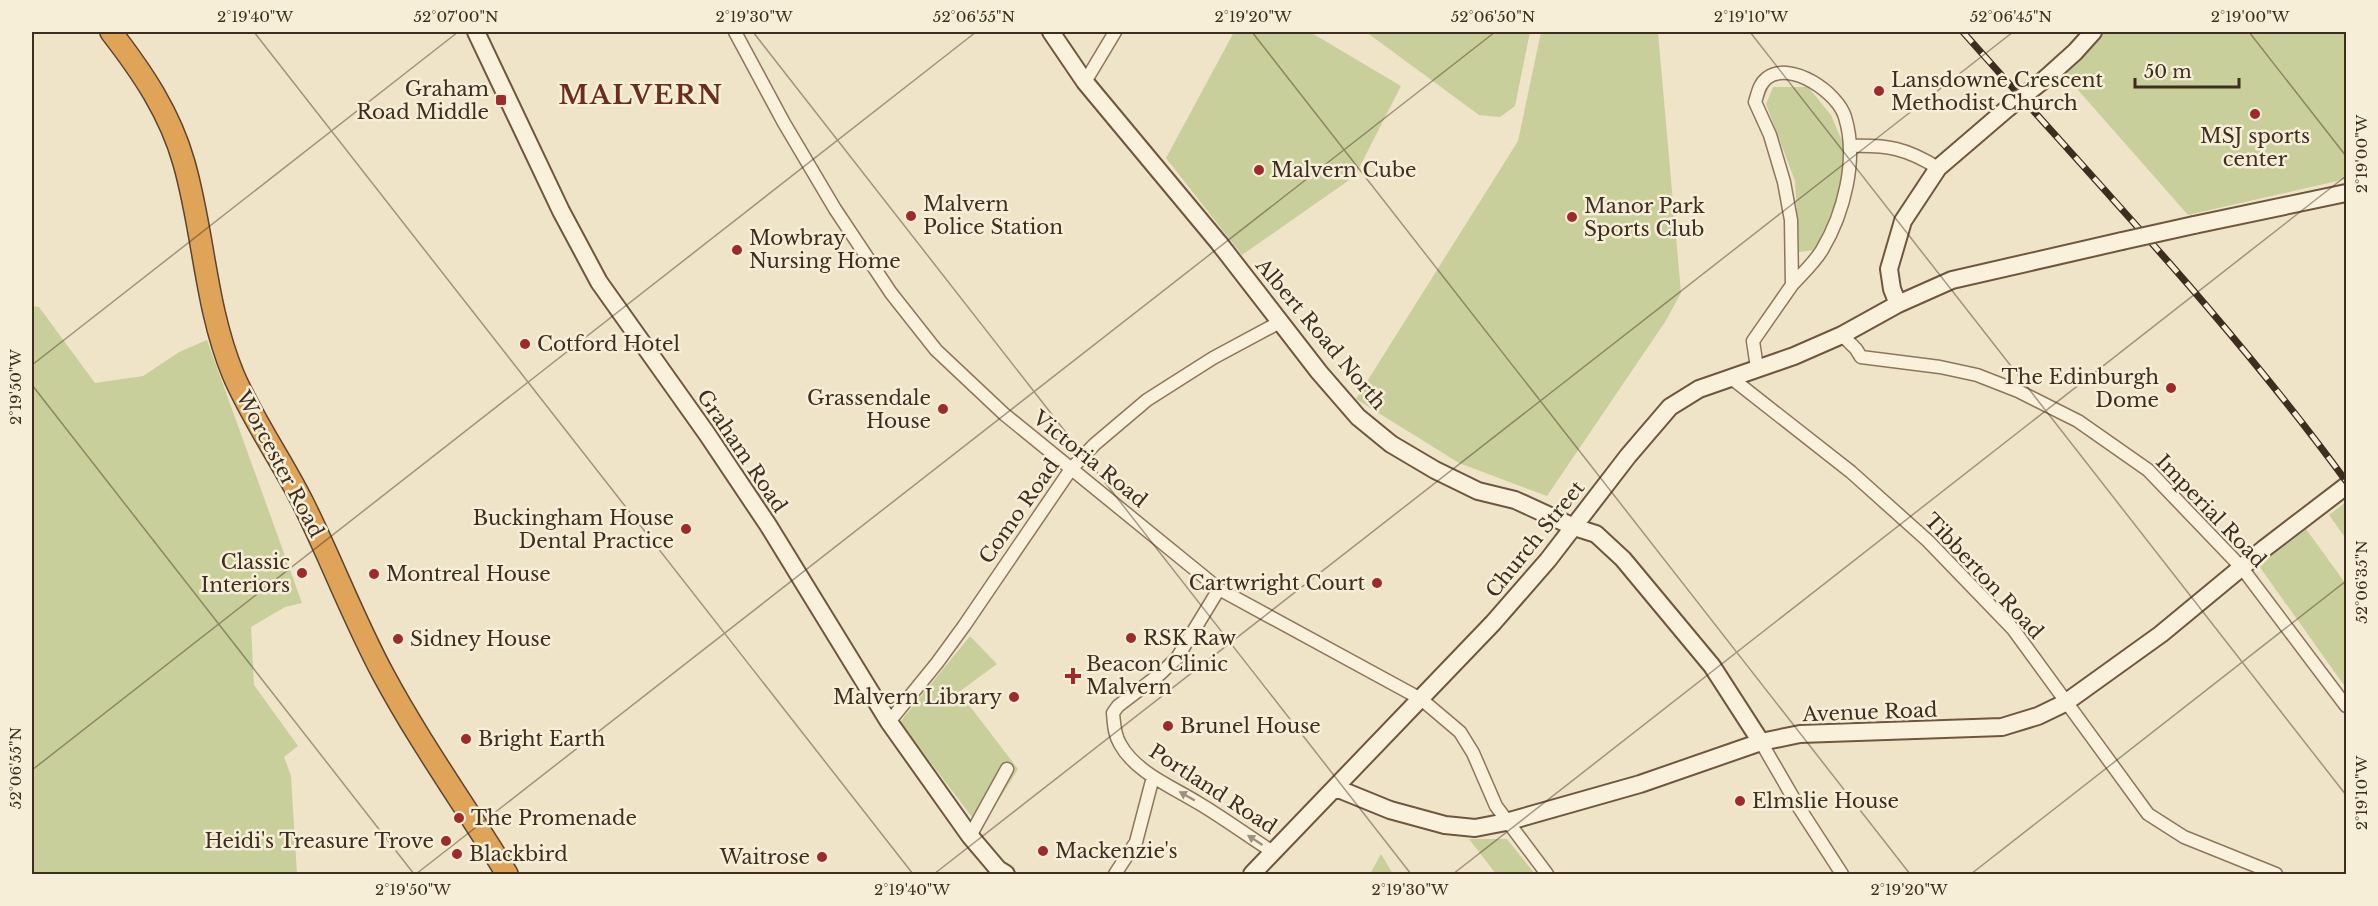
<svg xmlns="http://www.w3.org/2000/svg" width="2378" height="906" font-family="'Libre Baskerville',serif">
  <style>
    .green { fill: #c9cf9b }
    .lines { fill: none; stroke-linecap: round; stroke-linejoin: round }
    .street-casing { stroke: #8d765c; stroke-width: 15 }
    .secondary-casing { stroke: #6f573f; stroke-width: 20 }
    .highway-casing { stroke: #5b4430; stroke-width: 24 }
    .street { stroke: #faf1dc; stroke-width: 12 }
    .secondary { stroke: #faf1dc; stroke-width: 16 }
    .highway { stroke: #e0a458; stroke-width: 21 }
    .rail-casing { stroke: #3d2e20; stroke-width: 7 }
    .rail { stroke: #f7eed8; stroke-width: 4.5; stroke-dasharray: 14; stroke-linecap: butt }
    .secondary-bridge-casing { stroke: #6f573f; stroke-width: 20; stroke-linecap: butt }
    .secondary-bridge { stroke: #faf1dc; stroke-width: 16 }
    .oneway { fill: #9c907e }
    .ticks { fill: none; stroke: #3d2e20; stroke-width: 1.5; stroke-opacity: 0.45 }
    .poi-dot { fill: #9e2a2b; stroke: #f7eed8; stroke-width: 2 }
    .labels { text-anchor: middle; stroke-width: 5; stroke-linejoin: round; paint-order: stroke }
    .poi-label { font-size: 20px; fill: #3d2e20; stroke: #f7eed8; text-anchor: start }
    .street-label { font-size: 20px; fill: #3d2e20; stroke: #f7eed8 }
    .district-label { font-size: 26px; font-weight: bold; letter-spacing: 1.5px; fill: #6b2e1e; stroke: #f7eed8 }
    .neatline { fill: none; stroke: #3d2e20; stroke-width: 2 }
    .ticks-label { font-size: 15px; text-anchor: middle; fill: #3d2e20 }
  </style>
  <rect width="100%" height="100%" fill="#f0e4c8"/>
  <path class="green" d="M1234,32H1310L1401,86L1355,176L1242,255L1166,158Z
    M1366,32H1530L1515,106L1500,117L1479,115Z
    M1541,32H1658L1681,293L1665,322L1547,496L1459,463L1356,399L1518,141Z
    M2101,32H2346V179L2188,215L2063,73Z
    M1773,87H1808L1831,115L1845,148L1839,192L1817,250L1799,252L1795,181L1766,104Z
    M32,306L39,307L95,383L143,376L179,352L207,340L302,603L285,607L251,627L254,685L298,746L284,757L291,776L297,874H32Z
    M2346,502V539L2329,515Z
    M2306,529L2346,584V688L2259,566Z
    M970,636L997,664L959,692L1018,769L981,829L900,722Z
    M1469,839H1507L1535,874H1496Z
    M1381,854L1393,874H1370Z"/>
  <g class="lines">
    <defs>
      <path id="street" d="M735,32L784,123L835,209L891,293L936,350L1004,414L1219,589L1421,699L1460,732L1473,753L1496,806L1547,874
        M1085,82L1115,32
        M1851,146C1888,145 1906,148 1938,168
        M1842,335L1856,349L1861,357L1940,367L1977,375L2018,391L2078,421L2148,470L2242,568L2346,706
        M1757,368L1753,341L1792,285L1791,220L1784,182L1770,135L1755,102C1758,93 1759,84 1767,78C1791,60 1838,93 1845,117C1858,159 1844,213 1822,250C1814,263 1802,274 1792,285
        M1730,377L1851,472L1928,541L2013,629L2148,814L2184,837L2276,874
        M1219,589L1177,658L1160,674L1118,706L1113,713C1114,723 1114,734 1120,744C1136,773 1173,787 1200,804C1225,819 1248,836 1273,852
        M889,722L937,663L964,626L1071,469L1095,444L1147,400L1213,358L1280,322
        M1761,742L1798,806L1842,874
        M970,836L1007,769
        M1115,874L1136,842L1153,777"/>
      <path id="secondary" d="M476,32L561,211L599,282L707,434L768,525L889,722L970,836L998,869L1006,874
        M1051,32L1085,82L1219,243L1319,372L1358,417L1391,444L1435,470L1478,491L1515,500L1574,527L1596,534L1623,559L1712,666L1761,742
        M2045,79L2075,52L2093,32
        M2194,225L2346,193
        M1898,304L1892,289L1889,269L1903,221L1938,168L2008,108
        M1336,788L1390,810L1445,825L1475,828L1506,822L1640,784L1761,742L1800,734L2002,727L2038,716L2065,703L2161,634L2265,548L2346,486
        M1252,874L1493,623L1548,560L1628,456L1670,407L1699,389L1794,356L1842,335L1898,304L1952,280L2122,241"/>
      <path id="highway" d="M111,32C142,72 170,113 184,163C204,233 205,306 233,374C252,419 281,459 303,503C331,559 353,618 383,674C420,743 466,807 507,874"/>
    </defs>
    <use href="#street" class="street-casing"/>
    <use href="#secondary" class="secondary-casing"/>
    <use href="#highway" class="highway-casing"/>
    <use href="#street" class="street"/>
    <use href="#secondary" class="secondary"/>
    <use href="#highway" class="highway"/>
    <defs>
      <path id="rail" d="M1963,32C2093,179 2230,322 2346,481"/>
    </defs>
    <use href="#rail" class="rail-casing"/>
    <use href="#rail" class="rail"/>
    <defs>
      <path id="secondary-bridge" d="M2008,108L2045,79
        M2122,241L2194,225"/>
    </defs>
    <use href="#secondary-bridge" class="secondary-bridge-casing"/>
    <use href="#secondary-bridge" class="secondary-bridge"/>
  </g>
  <defs><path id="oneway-solid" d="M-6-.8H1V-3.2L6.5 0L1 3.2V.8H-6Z" transform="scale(1.5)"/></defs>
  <g class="oneway">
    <use href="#oneway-solid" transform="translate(1187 796) rotate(-150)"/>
    <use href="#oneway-solid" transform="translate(1255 840) rotate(-147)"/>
  </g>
  <path class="ticks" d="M254,32L913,874M753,32L1411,874M1252,32L1910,874M1750,32L2346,795M2249,32L2346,156M32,365L458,32M32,385L414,874M32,770L976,32M416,874L1495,32M934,874L2013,32M1453,874L2346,176M1971,874L2346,581"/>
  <g class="poi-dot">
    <circle cx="1879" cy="91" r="6"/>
    <rect x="495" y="94" width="12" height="12" rx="3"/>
    <circle cx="2255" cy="114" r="6"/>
    <circle cx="1259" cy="170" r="6"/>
    <circle cx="911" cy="216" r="6"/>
    <circle cx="1572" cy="217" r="6"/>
    <circle cx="737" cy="250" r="6"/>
    <circle cx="525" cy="344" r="6"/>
    <circle cx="2171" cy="388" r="6"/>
    <circle cx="943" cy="409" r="6"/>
    <circle cx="686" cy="529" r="6"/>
    <circle cx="302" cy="573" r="6"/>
    <circle cx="374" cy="574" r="6"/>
    <circle cx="1377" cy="583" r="6"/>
    <circle cx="1131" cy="638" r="6"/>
    <circle cx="398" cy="639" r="6"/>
    <path d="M1070 667h6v6h6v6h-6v6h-6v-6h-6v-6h6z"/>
    <circle cx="1014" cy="697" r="6"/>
    <circle cx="1168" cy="726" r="6"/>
    <circle cx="466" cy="739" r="6"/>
    <circle cx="1740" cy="801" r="6"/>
    <circle cx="459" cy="818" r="6"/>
    <circle cx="446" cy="841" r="6"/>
    <circle cx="1043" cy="851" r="6"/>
    <circle cx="457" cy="854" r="6"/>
    <circle cx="822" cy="857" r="6"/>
  </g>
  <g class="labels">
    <g class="poi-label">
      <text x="1891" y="87">Lansdowne Crescent<tspan x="1891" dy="23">Methodist Church</tspan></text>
      <text x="489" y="96" text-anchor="end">Graham<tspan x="489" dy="23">Road Middle</tspan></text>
      <text x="2255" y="143" text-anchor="middle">MSJ sports<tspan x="2255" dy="23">center</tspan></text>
      <text x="1271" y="177">Malvern Cube</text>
      <text x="923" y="211">Malvern<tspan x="923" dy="23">Police Station</tspan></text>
      <text x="1584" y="213">Manor Park<tspan x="1584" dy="23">Sports Club</tspan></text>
      <text x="749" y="245">Mowbray<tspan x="749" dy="23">Nursing Home</tspan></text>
      <text x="537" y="351">Cotford Hotel</text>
      <text x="2159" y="384" text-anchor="end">The Edinburgh<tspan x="2159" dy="23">Dome</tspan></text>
      <text x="931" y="405" text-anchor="end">Grassendale<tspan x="931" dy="23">House</tspan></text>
      <text x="674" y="525" text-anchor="end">Buckingham House<tspan x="674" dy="23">Dental Practice</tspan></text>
      <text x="290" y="569" text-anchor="end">Classic<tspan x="290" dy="23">Interiors</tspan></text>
      <text x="386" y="581">Montreal House</text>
      <text x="1365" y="590" text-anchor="end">Cartwright Court</text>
      <text x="1143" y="645">RSK Raw</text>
      <text x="410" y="646">Sidney House</text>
      <text x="1086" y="671">Beacon Clinic<tspan x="1086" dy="23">Malvern</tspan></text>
      <text x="1002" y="704" text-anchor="end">Malvern Library</text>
      <text x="1180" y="733">Brunel House</text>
      <text x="478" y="746">Bright Earth</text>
      <text x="1752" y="808">Elmslie House</text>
      <text x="471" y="825">The Promenade</text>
      <text x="434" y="848" text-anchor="end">Heidi's Treasure Trove</text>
      <text x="1055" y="858">Mackenzie's</text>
      <text x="469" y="861">Blackbird</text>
      <text x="810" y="864" text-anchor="end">Waitrose</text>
    </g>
    <g class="street-label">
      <text transform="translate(1321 334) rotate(50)" y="7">Albert Road North</text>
      <text transform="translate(742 451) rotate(56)" y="7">Graham Road</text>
      <text transform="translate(1090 459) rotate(39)" y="7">Victoria Road</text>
      <text transform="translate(280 464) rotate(62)" y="7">Worcester Road</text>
      <text transform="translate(1019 511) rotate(-55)" y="7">Como Road</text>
      <text transform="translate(2211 511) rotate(46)" y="7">Imperial Road</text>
      <text transform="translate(1535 539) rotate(-51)" y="7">Church Street</text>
      <text transform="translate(1984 576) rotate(47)" y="7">Tibberton Road</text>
      <text transform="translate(1870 712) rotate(-2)" y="7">Avenue Road</text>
      <text transform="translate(1213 789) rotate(33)" y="7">Portland Road</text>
    </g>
    <g class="district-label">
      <text x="641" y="104">MALVERN</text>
    </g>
  </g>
  <rect width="2378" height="906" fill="none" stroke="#f7eed8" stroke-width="66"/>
  <path d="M2135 78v9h104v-9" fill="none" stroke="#3d2e20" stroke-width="3"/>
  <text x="2144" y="78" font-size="18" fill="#3d2e20" stroke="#f7eed8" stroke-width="4.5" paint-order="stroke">50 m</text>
  <rect x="33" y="33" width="2312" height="840" class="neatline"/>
  <g class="ticks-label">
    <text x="255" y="22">2°19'40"W</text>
    <text x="456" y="22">52°07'00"N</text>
    <text x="754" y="22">2°19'30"W</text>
    <text x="974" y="22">52°06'55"N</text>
    <text x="1253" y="22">2°19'20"W</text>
    <text x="1493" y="22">52°06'50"N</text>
    <text x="1751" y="22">2°19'10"W</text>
    <text x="2011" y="22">52°06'45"N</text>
    <text x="2250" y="22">2°19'00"W</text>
    <text transform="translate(2362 154) rotate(-90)" y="5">2°19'00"W</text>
    <text transform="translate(16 387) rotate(-90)" y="5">2°19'50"W</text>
    <text transform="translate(2362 582) rotate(-90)" y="5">52°06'35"N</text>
    <text transform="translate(16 768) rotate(-90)" y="5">52°06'55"N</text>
    <text transform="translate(2362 793) rotate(-90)" y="5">2°19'10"W</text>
    <text x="413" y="895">2°19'50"W</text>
    <text x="912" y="895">2°19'40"W</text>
    <text x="1410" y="895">2°19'30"W</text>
    <text x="1909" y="895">2°19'20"W</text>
  </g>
</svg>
